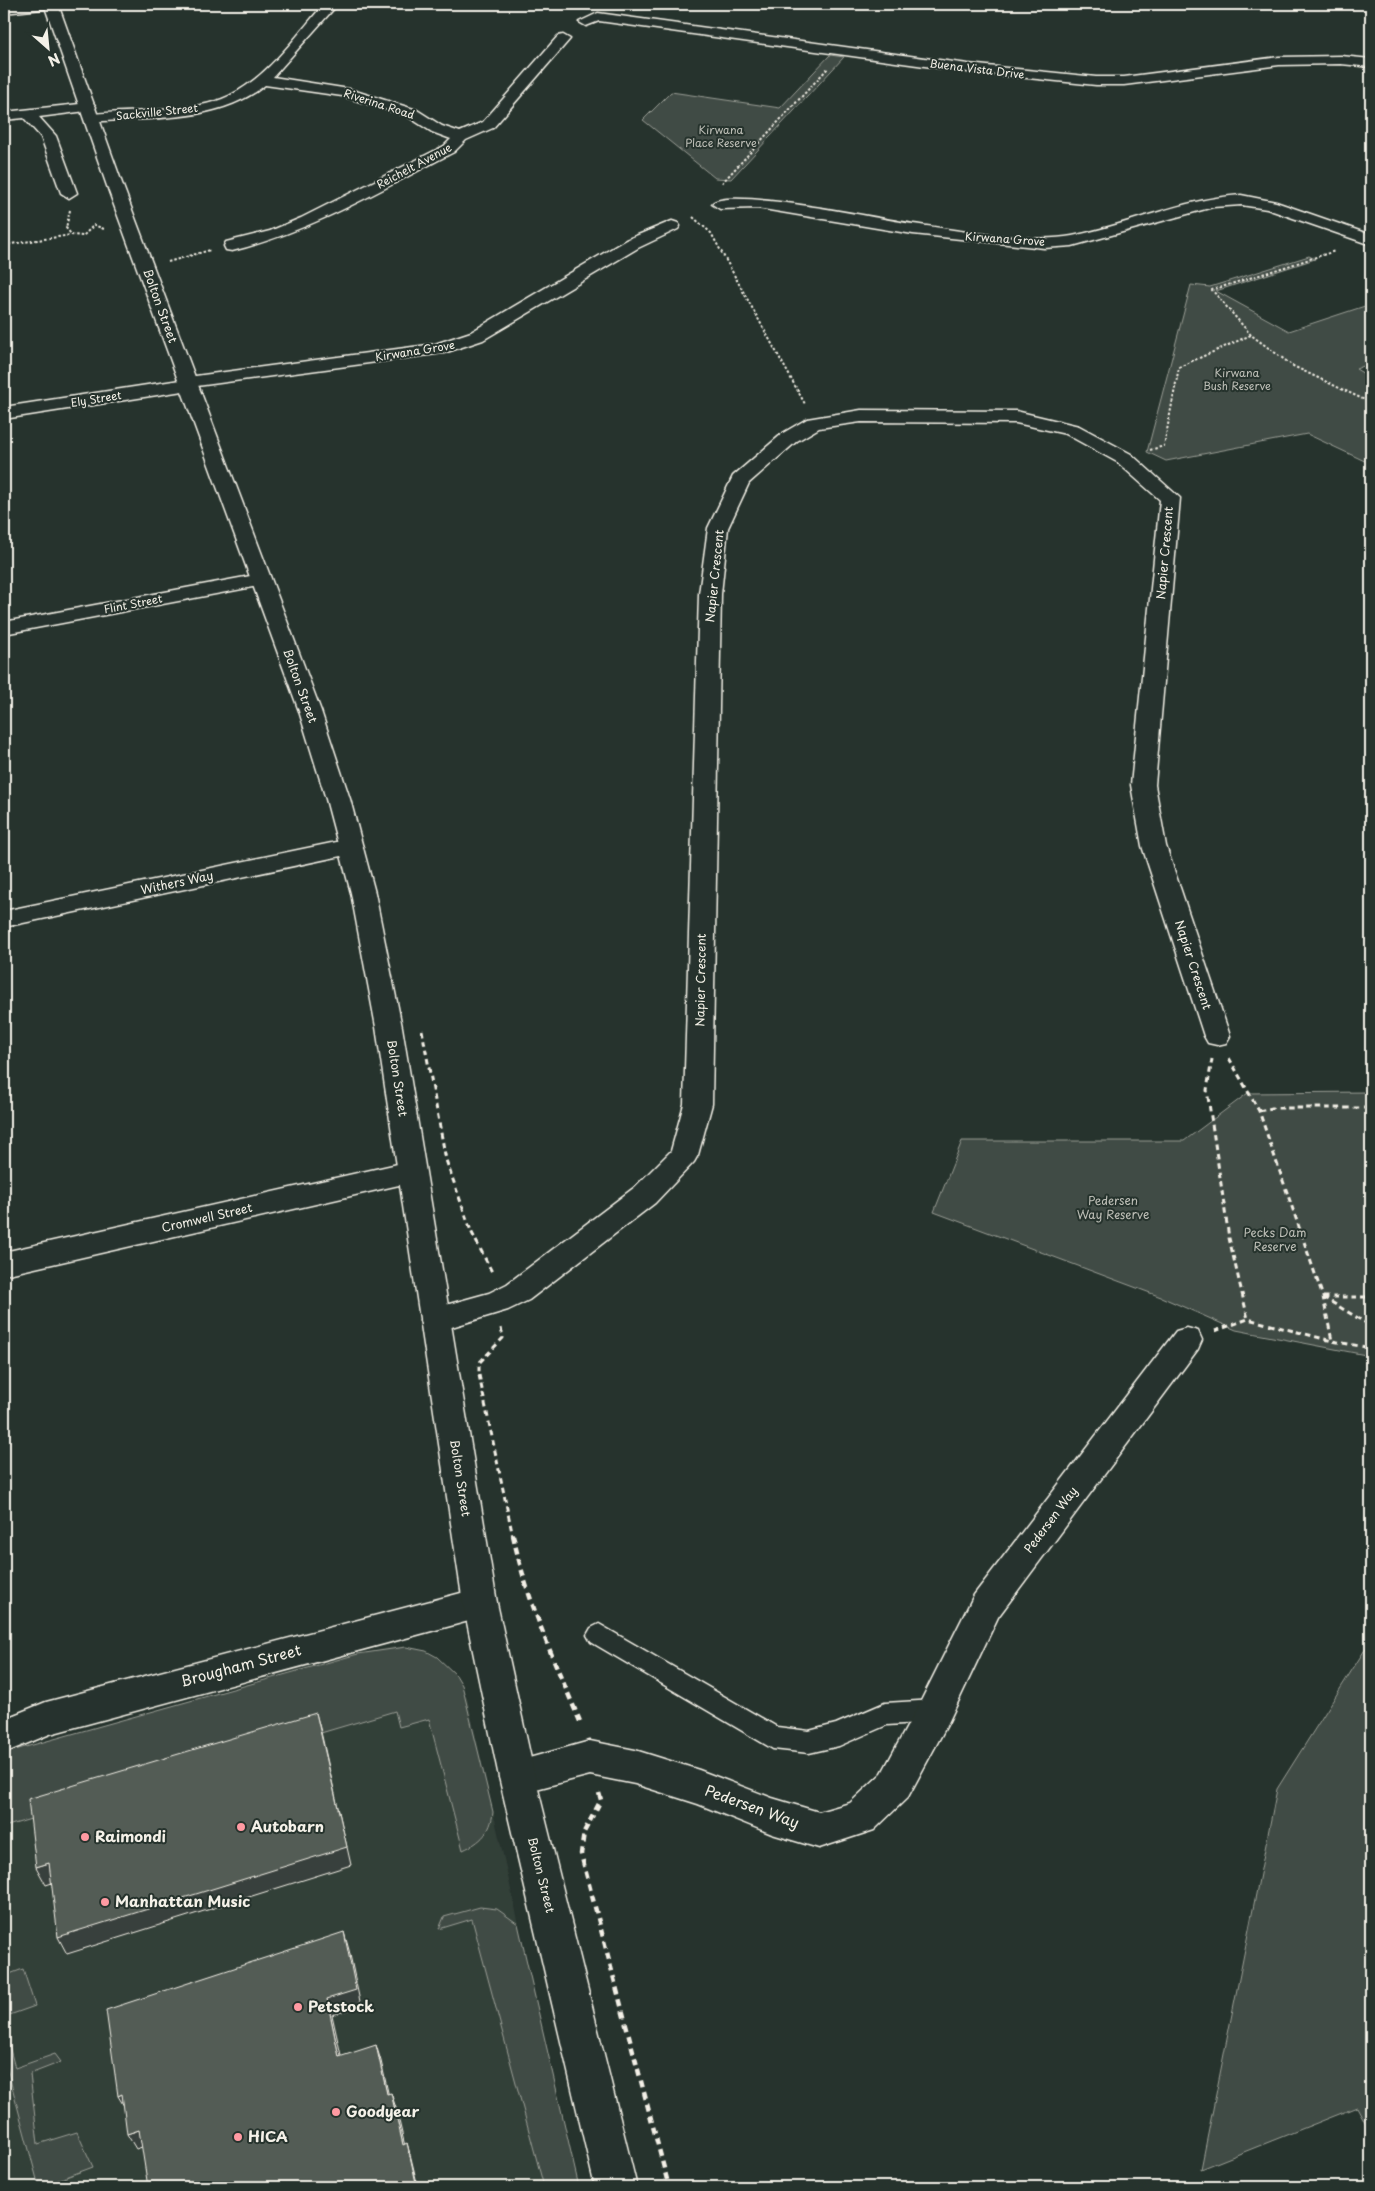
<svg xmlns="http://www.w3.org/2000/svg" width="1375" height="2191" font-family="'Playpen Sans',sans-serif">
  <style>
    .built { fill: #333f39 }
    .green { fill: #414b45; stroke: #9a9e96 }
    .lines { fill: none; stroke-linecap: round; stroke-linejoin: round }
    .service-casing { stroke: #f4f1e8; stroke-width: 3 }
    .minor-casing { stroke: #f4f1e8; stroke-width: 3 }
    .secondary-casing { stroke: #f4f1e8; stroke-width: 3 }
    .path-far2 { stroke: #f4f1e8; stroke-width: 2; stroke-dasharray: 2.5 2; stroke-linecap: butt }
    .path-far1 { stroke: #f4f1e8; stroke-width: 3; stroke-dasharray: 5.5 4; stroke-linecap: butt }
    .path { stroke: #f4f1e8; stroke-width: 4.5; stroke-dasharray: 7 5; stroke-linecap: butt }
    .service { fill: #26332d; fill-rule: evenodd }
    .minor { fill: #26332d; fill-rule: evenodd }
    .secondary { fill: #26332d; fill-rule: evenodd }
    .shaded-wall { fill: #39403c; stroke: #f4f1e8 }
    .building { fill: #525c55; stroke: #f4f1e8 }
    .poi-dot { fill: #ff9aa2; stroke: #26332d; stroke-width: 2 }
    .labels { text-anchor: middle; stroke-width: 4; stroke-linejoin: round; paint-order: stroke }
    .far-street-label { font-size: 11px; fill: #f4f1e8; stroke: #26332d }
    .far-park-label { font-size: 11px; fill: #bebfb7; stroke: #26332d }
    .street-label { font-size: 12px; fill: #f4f1e8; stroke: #26332d }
    .park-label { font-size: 12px; fill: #bebfb7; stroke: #26332d }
    .near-street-label { font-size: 15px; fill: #f4f1e8; stroke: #26332d }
    .near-poi-label { font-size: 15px; font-weight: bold; fill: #f4f1e8; stroke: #26332d; text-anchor: start }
  </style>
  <rect width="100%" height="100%" fill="#26332d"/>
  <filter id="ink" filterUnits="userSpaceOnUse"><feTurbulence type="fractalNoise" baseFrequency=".02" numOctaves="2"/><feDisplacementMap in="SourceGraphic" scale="10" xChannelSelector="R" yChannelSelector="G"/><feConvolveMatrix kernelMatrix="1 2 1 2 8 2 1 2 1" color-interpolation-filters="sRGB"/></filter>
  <g filter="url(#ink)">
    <path class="built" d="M394,1647L416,1648L437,1657L456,1675L467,1697L579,2187H4V1753L358,1654Z"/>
    <path class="green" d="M830,55L844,57L731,179L715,178L643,120L671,92L780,108Z
      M1309,256L1315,259L1216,291L1289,331L1371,304V363L1356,369L1371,378V464L1307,434L1166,461L1147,452L1191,285L1210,287Z
      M1371,1092V1356L1236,1330L1161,1297L934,1212L962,1141H1184L1248,1093Z
      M1371,1640V2133L1357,2107L1201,2169L1277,1789Z
      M406,1647L426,1651L437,1657L456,1675L462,1685L493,1812C491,1832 481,1842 463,1850L429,1719L399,1727L395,1711L4,1827V1753L358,1654Z
      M480,1907L497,1909L518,1924L579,2187H544L472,1919L439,1929L444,1917Z
      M23,1969L35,2006L4,2017V1976Z
      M4,2027L15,2068L55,2054L61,2062L30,2074L38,2144L77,2132L93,2167L58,2180L59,2187H39L4,2057Z"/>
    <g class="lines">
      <defs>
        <path id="service" d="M599,1624L777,1727L809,1731L836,1724L885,1703L935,1700L944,1703L947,1711L944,1719L935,1722L887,1725L839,1746L809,1753L773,1749L591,1642L587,1635L591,1628Z"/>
        <path id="minor" d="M15,4H58L51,8L4,13V5Z
          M324,4H338L273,77L349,89L417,110L442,126L460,132L483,122L558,36L563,35L570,39L493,128L466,140L454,152C382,189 312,231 232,251L226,250L224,246L226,242L270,231L301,218L444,146L451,139L432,132L407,116L342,96L265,85C218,123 151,117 93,122L86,118L93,114C131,110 195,113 229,96C268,77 296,36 324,4Z
          M598,13L968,64L1096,77H1124L1279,57L1341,56L1371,59V67L1341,64L1279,65L1124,85H1096L968,72L599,21L586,26L579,22Z
          M89,103L94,104L96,107L94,110L39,117L56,136L77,193L69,198L61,193L41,137L24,118L4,120V112Z
          M1241,195L1276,202L1371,235V245L1267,209L1241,205L1213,207L1072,246L1044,248L913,234L757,208L720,209L712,204C724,186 885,220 913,224C957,230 1030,244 1072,236C1129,225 1182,199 1241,195Z
          M672,221L678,223L680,226L678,229L638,248L483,340L444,353L197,386L189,390L4,419V407L180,380L188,377L435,344L471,332L626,240Z
          M861,410L1016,411L1079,426L1131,454L1180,498L1155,785L1166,846L1230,1036L1226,1043L1217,1045L1208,1043L1204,1036L1142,846L1131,785L1160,500L1117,462L1066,434L1016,423L861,422L819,428L797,441L749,483L728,528L721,594L712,1104L698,1155L694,1162L655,1203L529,1300L508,1310L435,1332L424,1329L420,1320L424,1311L489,1293L507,1284L635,1187L671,1151L684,1104L699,594L708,528L733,476L783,433L807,419Z
          M261,574L268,576L271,580L268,584L4,634V622Z
          M351,839L360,842L363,847L360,852L4,927V911Z
          M411,1161L421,1164L425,1172L421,1180L4,1275V1252Z
          M1187,1328L1198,1331L1202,1340L1198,1349L998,1617L948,1723L908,1797L874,1830L819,1848L772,1834L698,1804L635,1784L590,1775L517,1794L504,1789L499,1777L504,1765L590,1741L635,1750L699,1770L772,1798L819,1812L850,1803L882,1773L922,1699L974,1595L1176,1331Z
          M480,1588L492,1592L497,1603L492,1614L480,1618L50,1734L4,1753V1719L46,1702Z"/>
        <path id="secondary" d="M44,4H58L123,186L321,711L350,799L375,893L402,1027L497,1603L535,1777L637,2187H595L499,1777L463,1603L376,1027L351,893L326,799L299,711L107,186Z"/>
      </defs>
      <use href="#service" class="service-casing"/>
      <use href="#minor" class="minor-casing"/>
      <use href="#secondary" class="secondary-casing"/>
      <path class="path-far2" d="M722,183L828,68
        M70,210L66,228L71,234
        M693,217L711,233L805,404
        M4,245L71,235L83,236L94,225L104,229
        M168,262L210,250
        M1251,335L1212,290L1335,251
        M1150,450L1164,446L1179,367L1251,335L1293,366L1371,403"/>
      <path class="path-far1" d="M422,1030L446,1160L471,1231L492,1272
        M1229,1058L1259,1111L1323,1297L1332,1341
        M1212,1059L1207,1090L1229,1238L1248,1319
        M1259,1111L1272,1108H1371
        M1323,1297L1371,1326
        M1323,1297H1371
        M501,1328L503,1338L479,1363V1375L513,1537
        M1215,1331L1248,1319L1332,1341L1371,1348"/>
      <path class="path" d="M513,1535C527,1602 555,1663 582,1726
        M599,1793L601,1800L584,1832L581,1854L669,2187
        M1367,2103L1371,2111"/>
      <use href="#service" class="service"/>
      <use href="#minor" class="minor"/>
      <use href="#secondary" class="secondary"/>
    </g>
    <path class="shaded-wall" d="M316,1713L321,1732L351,1865L67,1954L58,1937Z
      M49,1863L58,1881L46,1885L36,1867Z
      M344,1932L349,1950L361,2006L332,2015L345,2073L339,2057L327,1999Z
      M376,2045L381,2061L392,2110L387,2094Z
      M391,2093L396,2108L408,2159L403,2145Z
      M122,2094L127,2111L118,2096Z
      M139,2130L148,2145L136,2149L127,2134Z
      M407,2143L411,2158L418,2187H417Z"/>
    <path class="building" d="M316,1713L347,1847L58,1937L49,1863L36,1867L28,1799Z
      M344,1932L356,1990L327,1999L339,2057L376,2045L387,2094L391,2093L403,2145L407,2143L417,2187H148L139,2130L127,2134L122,2094L118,2096L106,2010Z"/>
  </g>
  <g class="poi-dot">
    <circle cx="241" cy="1827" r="5"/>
    <circle cx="85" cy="1837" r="5"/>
    <circle cx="105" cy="1902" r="5"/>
    <circle cx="298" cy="2007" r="5"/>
    <circle cx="336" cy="2112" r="5"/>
    <circle cx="238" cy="2137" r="5"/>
  </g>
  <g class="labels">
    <g class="far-street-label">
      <text transform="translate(977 69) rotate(7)" y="4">Buena Vista Drive</text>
      <text transform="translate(379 104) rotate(18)" y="4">Riverina Road</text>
      <text transform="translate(157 112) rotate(-6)" y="4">Sackville Street</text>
      <text transform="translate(414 166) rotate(-28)" y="4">Reichelt Avenue</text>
      <text transform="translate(1005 239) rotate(4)" y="4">Kirwana Grove</text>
      <text transform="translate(415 351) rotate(-9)" y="4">Kirwana Grove</text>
      <text transform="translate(96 399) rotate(-9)" y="4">Ely Street</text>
      <text transform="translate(133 604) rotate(-11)" y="4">Flint Street</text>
    </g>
    <g class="far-park-label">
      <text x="721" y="134">Kirwana<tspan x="721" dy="13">Place Reserve</tspan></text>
      <text x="1237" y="377">Kirwana<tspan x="1237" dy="13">Bush Reserve</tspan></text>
    </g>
    <g class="street-label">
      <text transform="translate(160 306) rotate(70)" y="4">Bolton Street</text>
      <text transform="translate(1165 553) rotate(-85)" y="4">Napier Crescent</text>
      <text transform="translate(715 576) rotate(-84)" y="4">Napier Crescent</text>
      <text transform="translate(300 686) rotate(70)" y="4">Bolton Street</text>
      <text transform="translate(177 883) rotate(-12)" y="4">Withers Way</text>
      <text transform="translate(1193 965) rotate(72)" y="4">Napier Crescent</text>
      <text transform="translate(701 980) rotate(-89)" y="4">Napier Crescent</text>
      <text transform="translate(397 1078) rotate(81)" y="4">Bolton Street</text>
      <text transform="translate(207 1218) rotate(-13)" y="4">Cromwell Street</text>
      <text transform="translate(460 1478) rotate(81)" y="4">Bolton Street</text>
      <text transform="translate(1051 1520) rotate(-53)" y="4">Pedersen Way</text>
      <text transform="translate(541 1875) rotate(76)" y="4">Bolton Street</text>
    </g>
    <g class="park-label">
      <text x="1113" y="1205">Pedersen<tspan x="1113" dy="14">Way Reserve</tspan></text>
      <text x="1275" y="1237">Pecks Dam<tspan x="1275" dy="14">Reserve</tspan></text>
    </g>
    <g class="near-street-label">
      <text transform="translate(241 1666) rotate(-15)" y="5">Brougham Street</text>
      <text transform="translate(752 1807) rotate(20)" y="5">Pedersen Way</text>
    </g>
    <g class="near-poi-label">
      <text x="251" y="1832">Autobarn</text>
      <text x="95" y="1842">Raimondi</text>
      <text x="115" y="1907">Manhattan Music</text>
      <text x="308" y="2012">Petstock</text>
      <text x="346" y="2117">Goodyear</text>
      <text x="248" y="2142">HICA</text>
    </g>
  </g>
  <rect width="1375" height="2191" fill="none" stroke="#26332d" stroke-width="20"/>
  <rect x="10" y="10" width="1355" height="2171" fill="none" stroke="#f4f1e8" stroke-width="2" filter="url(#ink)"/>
  <g transform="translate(48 48) rotate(153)" stroke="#26332d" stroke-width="4" paint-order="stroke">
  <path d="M0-4L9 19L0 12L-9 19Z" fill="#f4f1e8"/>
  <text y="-8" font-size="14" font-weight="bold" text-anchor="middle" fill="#f4f1e8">N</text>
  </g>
</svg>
